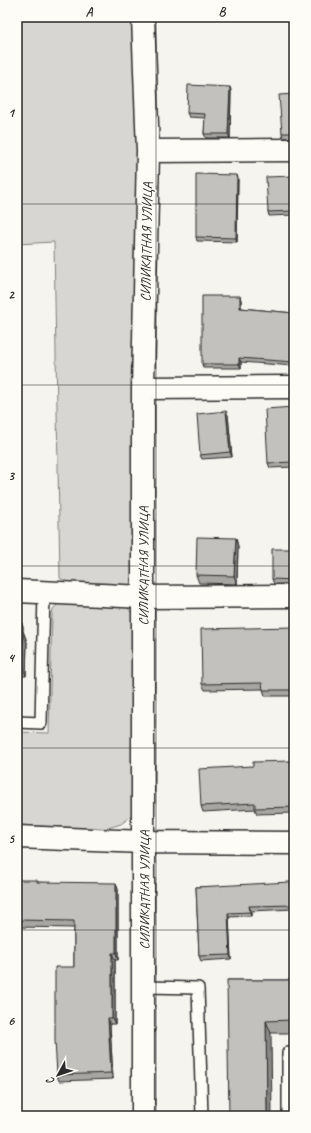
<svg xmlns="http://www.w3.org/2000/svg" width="311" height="1133" font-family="Caveat,sans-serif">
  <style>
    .green { fill: #d7d6d2; stroke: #81807e }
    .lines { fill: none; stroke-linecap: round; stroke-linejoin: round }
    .lane-casing { stroke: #2b2b2b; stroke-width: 14 }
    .street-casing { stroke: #2b2b2b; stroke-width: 25 }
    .lane { stroke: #fdfcf7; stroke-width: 11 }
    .street { stroke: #fdfcf7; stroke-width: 22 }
    .wall { fill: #a7a6a3; stroke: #2b2b2b }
    .shaded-wall { fill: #888785; stroke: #2b2b2b }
    .building { fill: #c2c1be; stroke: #2b2b2b }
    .grid { fill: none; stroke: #2b2b2b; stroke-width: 1; stroke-opacity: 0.55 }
    .labels { text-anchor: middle; stroke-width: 3; stroke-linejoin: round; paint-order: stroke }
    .street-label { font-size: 14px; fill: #2b2b2b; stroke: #fdfcf7 }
    .neatline { fill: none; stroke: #2b2b2b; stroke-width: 1.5 }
    .grid-label { font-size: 13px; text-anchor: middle; font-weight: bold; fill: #2b2b2b }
  </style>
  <rect width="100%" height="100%" fill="#f5f4ef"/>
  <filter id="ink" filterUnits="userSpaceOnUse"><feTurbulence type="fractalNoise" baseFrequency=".025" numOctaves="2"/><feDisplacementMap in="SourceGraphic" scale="8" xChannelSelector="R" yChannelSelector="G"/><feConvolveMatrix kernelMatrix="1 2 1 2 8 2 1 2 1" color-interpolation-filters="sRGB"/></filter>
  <g filter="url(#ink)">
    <path class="green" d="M17,17H134L138,81L137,575L131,583L125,587L69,584L60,578L54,242L17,244Z
      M58,604L127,607L134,616L135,809L129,818L121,824L105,829L17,825V732L49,733L52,614L53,609Z"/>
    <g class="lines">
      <defs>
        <path id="lane" d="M17,722L41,723L44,593
          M144,987L198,988L202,1116
          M288,1116V1053H294"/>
        <path id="street" d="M143,17L148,151L143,388V1116
          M148,151L294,150
          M143,388L294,387
          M17,591L144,597L294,596
          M17,837L144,842L294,843"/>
      </defs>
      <use href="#lane" class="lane-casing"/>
      <use href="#street" class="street-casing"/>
      <use href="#lane" class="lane"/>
      <use href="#street" class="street"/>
    </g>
    <path class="wall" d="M230,87L231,91L230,138H206L204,134L205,118L189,117L187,113Z
      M294,94V137L283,138L282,133Z
      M237,175L238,179L237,242L197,241L196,237Z
      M294,176V215L269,216L268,212Z
      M241,300V308L294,313V366L241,362V368H203L202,364Z
      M294,407V467L270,468L268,463Z
      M228,415L232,457L202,459L200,455Z
      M238,546L237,584L199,583L196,575Z
      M294,549V584H274L272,579Z
      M17,615H19L23,627V631L27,642L26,676H21V691H17Z
      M294,627V696H265L263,689L205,690L202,684Z
      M291,761L292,764L294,763V813L257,814L255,809L203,812L201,806L253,766Z
      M17,880L37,882L118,889V960H115V1024H110L113,1079L59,1081L57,1075L74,967V928L17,927Z
      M196,887H292V889H294V909L251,911V916L229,917L231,959L201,961L199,956Z
      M227,980H294V1033H271Z"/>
    <path class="shaded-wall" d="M230,87L231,91L230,138L228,134Z
      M237,175L238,179L237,242L236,238Z
      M240,296L241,300V313L240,308Z
      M239,358L241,362V368L239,364Z
      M226,411L228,415L232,457L230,452Z
      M236,538L238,546L237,584L234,576Z
      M19,615L23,627L22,642L18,630Z
      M23,631L27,642L26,676L22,665Z
      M17,665L21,676V691L17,682Z
      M116,883L118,889V960L116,953Z
      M249,906L251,911V916L250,912Z
      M228,913L229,917L231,959L230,955Z
      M112,953L115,960V1024L112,1018Z
      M108,1018L110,1024L113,1079L111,1073Z
      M266,1021L271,1033L272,1116H267Z"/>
    <path class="building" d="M188,85L230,87L228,134H204L205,114L187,113Z
      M294,94V133H282L279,95Z
      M196,174L237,175L236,238L196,237Z
      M294,176V211L268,212L266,177Z
      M202,296H240V308L294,313V362L239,358V364H202Z
      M294,407V462L268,463L265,409Z
      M226,411L230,452L200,455L197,414Z
      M197,537L236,538L234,576L196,575Z
      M272,549H294V580L272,579Z
      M17,615H19L18,630L23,631L22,665H17Z
      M294,627V690H263L262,683L202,684L201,629Z
      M291,761V764L294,763V807L255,808V803L201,806L199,769L253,766V762Z
      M17,880H37V882L116,883V953H112V1018H108L111,1073L57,1075L55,1040V967H74V921L17,920Z
      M290,882L291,889H294V905L249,906L250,912L228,913L230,955L199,956L196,887Z
      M227,980H294V1020L266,1021L267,1116H229Z"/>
  </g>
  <path class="grid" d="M156,17V1116M17,204H294M17,385H294M17,566H294M17,748H294M17,930H294"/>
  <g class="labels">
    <g class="street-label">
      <text transform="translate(146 242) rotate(-89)" y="5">СИЛИКАТНАЯ УЛИЦА</text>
      <text transform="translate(143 566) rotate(-90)" y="5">СИЛИКАТНАЯ УЛИЦА</text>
      <text transform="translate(144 890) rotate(-90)" y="5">СИЛИКАТНАЯ УЛИЦА</text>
    </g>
  </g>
  <rect width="311" height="1133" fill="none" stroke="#fdfcf7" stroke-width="44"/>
  <g transform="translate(58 1075) rotate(230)" stroke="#fdfcf7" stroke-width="3" paint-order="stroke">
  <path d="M0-3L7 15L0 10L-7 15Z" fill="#2b2b2b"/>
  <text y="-6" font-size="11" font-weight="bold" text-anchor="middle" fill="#2b2b2b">С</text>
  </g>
  <rect x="22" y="22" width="267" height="1089" class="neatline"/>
  <g class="grid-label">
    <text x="89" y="16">A</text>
    <text x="222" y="16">B</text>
    <text x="11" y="117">1</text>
    <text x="11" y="299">2</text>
    <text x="11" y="480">3</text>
    <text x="11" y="662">4</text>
    <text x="11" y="843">5</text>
    <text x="11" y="1025">6</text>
  </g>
</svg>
